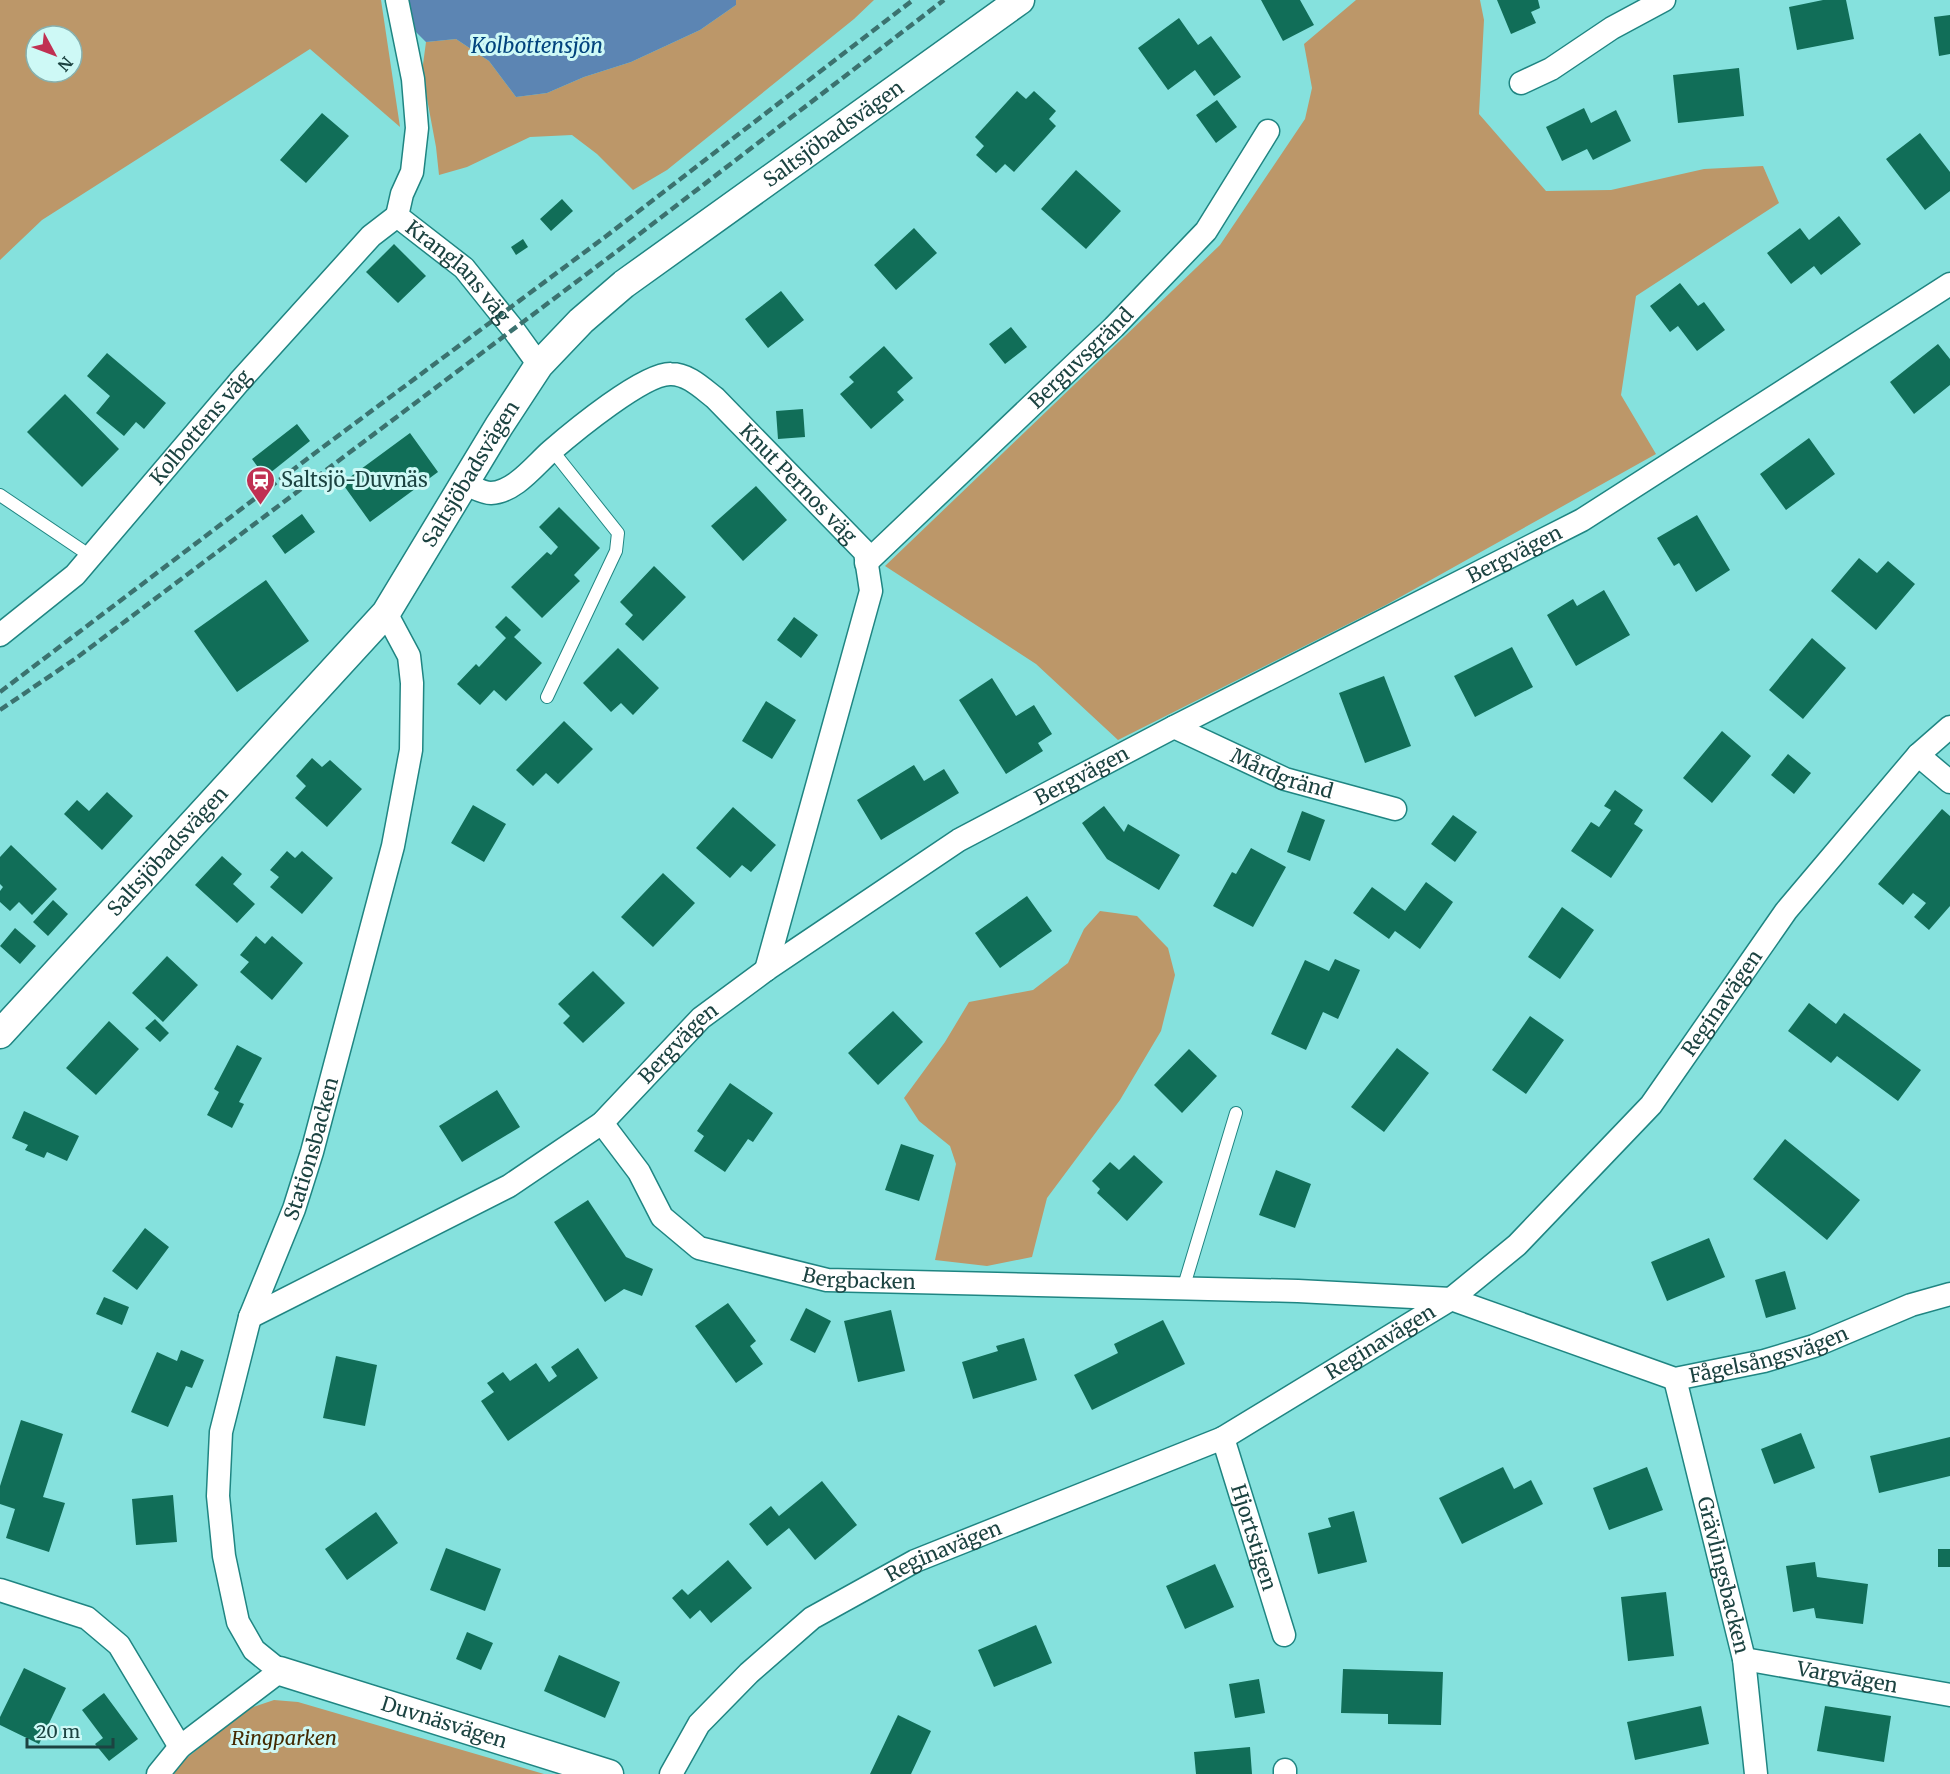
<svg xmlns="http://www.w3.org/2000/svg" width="1950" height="1774" font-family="Merriweather,serif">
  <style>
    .green { fill: #bc9769; fill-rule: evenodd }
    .water { fill: #5c85b3 }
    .building { fill: #116e58 }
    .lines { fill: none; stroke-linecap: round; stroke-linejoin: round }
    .service-casing { stroke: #1f8582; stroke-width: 14 }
    .minor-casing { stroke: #1f8582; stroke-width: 25 }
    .tertiary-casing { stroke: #1f8582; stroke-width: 31 }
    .service { stroke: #fff; stroke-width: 12 }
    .minor { stroke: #fff; stroke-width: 22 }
    .tertiary { stroke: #fff; stroke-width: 28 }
    .rail { stroke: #3b726f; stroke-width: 4.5; stroke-dasharray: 9 4.5; stroke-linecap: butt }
    .labels { text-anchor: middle; stroke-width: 6; stroke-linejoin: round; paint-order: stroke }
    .street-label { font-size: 20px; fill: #1c4341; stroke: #cef9f6 }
    .poi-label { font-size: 20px; fill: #1c4341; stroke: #cef9f6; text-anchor: start }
    .park-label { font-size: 20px; font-style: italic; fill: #442900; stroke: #cef9f6 }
    .water-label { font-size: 21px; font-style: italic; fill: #01437d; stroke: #cef9f6 }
  </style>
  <rect width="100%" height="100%" fill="#85e1dd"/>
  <path class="green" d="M0,0H381L400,127L310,49L42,220L0,260ZM36,36H72V72H36Z
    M736,0H874L854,19L667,170L633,190L597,154L572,135L530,137L467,167L439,175L436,147L422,72L426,42L456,39L489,61L516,97L547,93L584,77L631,62L700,30L736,5Z
    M1356,0H1480L1484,20L1479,114L1546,191L1611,190L1704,169L1763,166L1779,203L1636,296L1621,395L1656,454L1386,605L1118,740L1036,664L885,566L1220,245L1305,119L1312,88L1304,44Z
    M1100,911L1137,916L1168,948L1175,975L1161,1031L1120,1100L1047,1198L1032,1257L987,1266L935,1260L956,1164L950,1146L919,1121L904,1098L945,1042L969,1002L1033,990L1068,963L1084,929Z
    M274,1700L298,1702L544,1774H174L183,1761L247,1709Z"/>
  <path class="water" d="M408,0H736V5L700,30L631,62L584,77L547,93L516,97L489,61L456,39L426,42L412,28Z"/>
  <path class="building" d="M1261,0H1300L1314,25L1283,41Z
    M1497,0H1538L1540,8L1531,12L1536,23L1511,34Z
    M1823,0H1846L1854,39L1797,50L1789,7Z
    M1950,15V54L1939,56L1934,17Z
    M1179,18L1198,45L1211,36L1241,77L1214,96L1195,70L1168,90L1138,48Z
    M1739,68L1744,116L1678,123L1673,75Z
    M1017,91L1026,99L1034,91L1056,111L1049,119L1056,126L1014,172L1005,164L996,173L976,155L984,146L975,137Z
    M1217,100L1237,127L1216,143L1196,115Z
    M1584,108L1591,123L1616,110L1631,141L1593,160L1587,149L1562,161L1546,127Z
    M322,113L349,136L306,183L280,160Z
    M1920,133L1950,172V191L1925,210L1886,159Z
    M1076,170L1121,211L1086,249L1041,209Z
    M562,199L573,211L551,231L540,219Z
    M1839,216L1861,244L1821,275L1814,266L1791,284L1767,253L1800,228L1809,240Z
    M914,228L937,253L896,290L874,265Z
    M523,239L528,247L516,255L511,247Z
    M394,244L426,276L398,303L366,272Z
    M1680,283L1698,306L1704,302L1725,330L1697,351L1678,326L1670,332L1650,306Z
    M781,291L804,320L768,348L745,319Z
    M1011,327L1027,347L1005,364L989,344Z
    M1938,344L1950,359V385L1914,414L1890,382Z
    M884,346L913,378L897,392L904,400L871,429L840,394L854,382L849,377Z
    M107,353L166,403L144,429L136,422L124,436L96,413L110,396L87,376Z
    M65,394L119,449L82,487L27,432Z
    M803,409L805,437L778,439L776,411Z
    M297,424L310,441L265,477L252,459Z
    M410,433L438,472L370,522L342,483Z
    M1809,438L1835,474L1786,510L1760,474Z
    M756,486L787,520L743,561L711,526Z
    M559,507L600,548L574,575L580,581L542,618L511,587L547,552L551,555L558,547L539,527Z
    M302,514L315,532L285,554L272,536Z
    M1697,515L1730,570L1696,592L1679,563L1674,566L1657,538Z
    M1859,558L1877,573L1888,561L1915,584L1876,630L1831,591Z
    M654,566L686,597L643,641L625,624L633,615L620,602Z
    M266,580L309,641L237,692L194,631Z
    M1604,590L1630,635L1576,666L1547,615L1573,599L1577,606Z
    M506,616L521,630L514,637L542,663L506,701L494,690L480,705L457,684L476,664L479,667L506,638L495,627Z
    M794,617L818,635L801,658L777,640Z
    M1812,638L1846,668L1803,719L1769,690Z
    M1512,647L1533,687L1475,717L1454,676Z
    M618,648L659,688L633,715L621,703L611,712L583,683Z
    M1384,676L1411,746L1365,763L1339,693Z
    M992,678L1016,716L1034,705L1052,734L1038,743L1043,751L1006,774L959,700Z
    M766,701L796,720L772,759L742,741Z
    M564,721L593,749L558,784L546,773L533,786L516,770Z
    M1722,731L1751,756L1712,803L1683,778Z
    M1788,754L1811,773L1794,794L1771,775Z
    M312,758L322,767L330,760L362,789L327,827L295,798L306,786L296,776Z
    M914,765L924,781L944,769L959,793L881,840L857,800Z
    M1615,790L1643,810L1634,824L1643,830L1611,878L1571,851L1591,822L1599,827L1611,810L1604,806Z
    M107,792L133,816L102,850L64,814L77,800L89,811Z
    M473,805L506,824L484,862L451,843Z
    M1104,806L1124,832L1128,824L1180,855L1159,890L1107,859L1082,823Z
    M733,807L776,845L751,872L742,865L730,878L696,848Z
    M1942,809L1950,816V906L1929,930L1914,917L1926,903L1913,893L1903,905L1878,884Z
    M1302,811L1325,820L1310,861L1287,852Z
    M1453,815L1477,832L1455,862L1431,844Z
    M11,845L57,889L32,915L19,902L10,911L0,902V891L3,887L0,884V857Z
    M1251,848L1286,867L1253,927L1213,906L1232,872L1236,874Z
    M287,851L295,858L302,851L333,878L302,914L270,887L279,877L270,870Z
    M222,856L242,874L233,884L255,904L237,923L195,885Z
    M663,873L695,903L653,947L621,917Z
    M1426,882L1453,902L1420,949L1395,931L1389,939L1353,913L1372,887L1405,911Z
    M1027,896L1052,931L1000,968L975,933Z
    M53,900L68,914L48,936L33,922Z
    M1562,907L1594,930L1560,979L1528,957Z
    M15,928L36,946L20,964L0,946Z
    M256,936L265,944L272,936L303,963L272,1000L240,972L249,962L240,955Z
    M167,956L198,985L163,1022L132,993Z
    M1335,959L1360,970L1338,1019L1323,1012L1306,1050L1271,1034L1305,960L1329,971Z
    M593,971L625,1003L583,1043L563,1023L570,1016L558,1004Z
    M1809,1003L1836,1024L1844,1013L1921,1070L1898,1101L1837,1056L1831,1063L1788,1031Z
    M893,1011L923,1042L878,1085L848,1053Z
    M1530,1016L1564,1040L1526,1094L1492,1070Z
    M155,1019L169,1033L160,1042L145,1028Z
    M109,1021L139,1049L96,1095L66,1068Z
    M237,1045L262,1058L239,1102L244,1104L232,1128L207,1115L219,1092L214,1089Z
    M1397,1048L1429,1073L1384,1132L1351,1107Z
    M1189,1049L1217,1076L1182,1113L1154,1085Z
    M730,1083L773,1113L753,1142L748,1139L725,1172L694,1151L704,1136L697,1131Z
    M497,1090L520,1127L462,1162L439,1126Z
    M24,1111L79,1136L67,1161L47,1152L44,1158L25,1150L28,1145L12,1138Z
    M1785,1139L1860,1200L1827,1240L1753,1179Z
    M901,1144L934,1155L919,1201L885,1190Z
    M1134,1155L1163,1182L1127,1221L1097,1193L1100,1189L1092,1181L1110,1162L1119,1170Z
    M1276,1170L1311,1184L1295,1228L1259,1215Z
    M588,1200L626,1257L653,1269L642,1296L624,1289L605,1302L554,1222Z
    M145,1228L169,1247L137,1290L112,1271Z
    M1709,1238L1725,1277L1667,1301L1651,1262Z
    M1785,1271L1796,1309L1766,1318L1755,1280Z
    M104,1297L129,1307L122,1325L96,1314Z
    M728,1303L756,1341L750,1346L763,1364L736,1383L695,1326Z
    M806,1308L831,1321L815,1353L790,1340Z
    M891,1310L905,1371L858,1382L844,1321Z
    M1163,1320L1185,1364L1092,1410L1074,1375L1118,1353L1114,1344Z
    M1024,1338L1037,1380L973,1399L962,1362L998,1351L996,1346Z
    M578,1348L598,1378L508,1441L481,1401L494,1392L487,1383L503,1372L510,1381L536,1363L549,1382L557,1376L551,1367Z
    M181,1350L204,1360L192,1388L186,1386L168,1427L131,1412L157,1352L177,1361Z
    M336,1356L377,1365L365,1426L323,1418Z
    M21,1420L63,1434L43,1497L65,1503L49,1552L6,1538L15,1509L0,1504V1486Z
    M1801,1433L1815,1468L1774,1484L1761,1449Z
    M1950,1437V1476L1879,1493L1870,1456Z
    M1503,1467L1514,1489L1531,1480L1543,1504L1462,1544L1439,1498Z
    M1647,1467L1663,1510L1609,1530L1593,1488Z
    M822,1481L857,1525L815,1560L789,1528L767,1546L749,1524L771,1506L779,1516Z
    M173,1495L177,1542L136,1545L132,1499Z
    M1354,1511L1367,1562L1318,1574L1308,1533L1331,1527L1328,1518Z
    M376,1512L398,1543L347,1580L325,1549Z
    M446,1548L501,1569L485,1611L430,1590Z
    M1938,1549H1950V1567H1938Z
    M728,1560L752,1588L711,1623L700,1610L690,1619L672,1598L682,1589L688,1595Z
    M1815,1562L1817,1577L1868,1584L1863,1624L1816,1618L1814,1608L1793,1612L1786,1566Z
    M1215,1564L1234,1607L1185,1629L1166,1586Z
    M1666,1592L1674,1656L1628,1661L1621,1597Z
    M1036,1625L1052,1663L994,1687L978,1650Z
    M467,1632L493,1643L481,1670L456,1659Z
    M559,1655L620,1682L605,1718L544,1691Z
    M24,1668L66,1688L39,1744L0,1725V1717Z
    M1343,1669L1443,1672L1441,1725L1388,1724V1714L1341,1713Z
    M1259,1679L1265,1713L1235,1718L1229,1684Z
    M104,1693L138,1739L109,1761L95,1744L103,1738L82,1710Z
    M1701,1706L1709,1744L1635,1760L1627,1722Z
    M1825,1706L1891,1716L1884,1762L1817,1751Z
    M898,1715L931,1731L911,1774H870Z
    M1250,1747L1252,1774H1196L1194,1752Z"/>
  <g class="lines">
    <defs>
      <path id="service" d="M0,495L92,557
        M547,697L616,551L618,533L552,450
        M1183,1289L1236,1113"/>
      <g id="minor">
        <path id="s1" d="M397,0L413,79L417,128L412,172L402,194L397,216L464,268L513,329L539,365"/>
        <path d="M1521,83L1551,69L1612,28L1664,0"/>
        <path id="s2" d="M465,484C473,487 483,493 491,493C515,492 535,465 551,451C573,432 644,373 671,374C688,374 702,388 715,398L865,552L871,591L766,970"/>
        <path id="s3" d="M866,563L1114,327L1206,231L1268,131"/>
        <path id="s4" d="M0,635L75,575L239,382L371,236L397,216"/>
        <path id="s5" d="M1174,727L1285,779L1395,809"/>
        <path d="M1918,755L1950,782"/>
        <path id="s6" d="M602,1123L639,1172L662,1217L699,1248L827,1280L1298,1291L1451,1299L1675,1379L1764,1361L1814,1346L1911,1305L1950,1294"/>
        <path id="s7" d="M250,1317L509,1186L602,1123L701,1018L766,970L959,840L1174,727L1582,520L1950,284"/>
        <path id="s8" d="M1675,1379L1744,1659L1756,1774"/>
        <path id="s9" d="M1223,1438L1284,1635"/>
        <path d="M0,1590L87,1618L119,1645L180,1747"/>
        <path id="s10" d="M1744,1659L1950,1695"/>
        <path id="s11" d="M158,1774L180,1747L280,1671L254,1650L238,1622L224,1556L218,1496L221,1432L250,1317L294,1209L312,1152L393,846L411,750L412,683L409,656L386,613"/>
        <path id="s12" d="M671,1774L699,1724L749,1673L812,1618L915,1561L1223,1438L1451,1299L1517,1245L1651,1105L1786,911L1918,755L1950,727"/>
        <path d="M1285,1774V1770"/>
      </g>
      <g id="tertiary">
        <path id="s13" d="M0,1034L386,613L499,426L539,365L581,321L624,284L1020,0"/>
        <path id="s14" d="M280,1671L609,1774"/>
      </g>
    </defs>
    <use href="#service" class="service-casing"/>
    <use href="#minor" class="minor-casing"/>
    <use href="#tertiary" class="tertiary-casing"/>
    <use href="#service" class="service"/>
    <use href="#minor" class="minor"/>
    <use href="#tertiary" class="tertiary"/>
    <path class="rail" d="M0,692L315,453L605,237L913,0
      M0,710L75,659L616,252L944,0"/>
  </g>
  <defs>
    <symbol id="station-pin" viewBox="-11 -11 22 30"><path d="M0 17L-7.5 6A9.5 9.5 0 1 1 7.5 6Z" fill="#c03052" stroke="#cef9f6"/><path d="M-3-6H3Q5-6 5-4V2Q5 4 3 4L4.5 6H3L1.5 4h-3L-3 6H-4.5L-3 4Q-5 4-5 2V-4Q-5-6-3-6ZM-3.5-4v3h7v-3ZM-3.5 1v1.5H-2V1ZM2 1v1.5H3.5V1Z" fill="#fff"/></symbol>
  </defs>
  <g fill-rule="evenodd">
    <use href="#station-pin" x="244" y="464" width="33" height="45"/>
  </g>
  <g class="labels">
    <g class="street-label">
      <text dy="7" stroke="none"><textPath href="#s13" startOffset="1238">Saltsjöbadsvägen</textPath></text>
      <text dy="7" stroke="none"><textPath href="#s1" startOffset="304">Kranglans väg</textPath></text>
      <text dy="7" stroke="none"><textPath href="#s3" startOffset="297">Berguvsgränd</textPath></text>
      <text dy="7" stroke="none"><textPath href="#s4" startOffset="290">Kolbottens väg</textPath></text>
      <text dy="7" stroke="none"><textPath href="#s13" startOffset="734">Saltsjöbadsvägen</textPath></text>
      <text dy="7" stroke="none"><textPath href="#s2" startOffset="417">Knut Pernos väg</textPath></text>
      <text dy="7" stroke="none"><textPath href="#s7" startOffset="1485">Bergvägen</textPath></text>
      <text dy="7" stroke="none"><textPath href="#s5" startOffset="118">Mårdgränd</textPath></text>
      <text dy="7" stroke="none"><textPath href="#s7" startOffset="999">Bergvägen</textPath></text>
      <text dy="7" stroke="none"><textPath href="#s13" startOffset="248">Saltsjöbadsvägen</textPath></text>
      <text dy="7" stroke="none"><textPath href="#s12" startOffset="1332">Reginavägen</textPath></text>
      <text dy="7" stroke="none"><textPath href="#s7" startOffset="513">Bergvägen</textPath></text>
      <text dy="7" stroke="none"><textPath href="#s11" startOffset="716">Stationsbacken</textPath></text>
      <text dy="7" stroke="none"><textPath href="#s6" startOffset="324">Bergbacken</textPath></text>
      <text dy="7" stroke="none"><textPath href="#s12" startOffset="846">Reginavägen</textPath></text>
      <text dy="7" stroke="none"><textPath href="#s6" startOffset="1251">Fågelsångsvägen</textPath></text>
      <text dy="7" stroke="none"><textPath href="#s9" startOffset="104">Hjortstigen</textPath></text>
      <text dy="7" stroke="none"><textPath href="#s12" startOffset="360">Reginavägen</textPath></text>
      <text dy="7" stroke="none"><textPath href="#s8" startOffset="202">Grävlingsbacken</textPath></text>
      <text dy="7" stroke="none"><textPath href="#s10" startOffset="105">Vargvägen</textPath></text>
      <text dy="7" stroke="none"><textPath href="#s14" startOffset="172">Duvnäsvägen</textPath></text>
    </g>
    <g class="poi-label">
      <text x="281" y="487">Saltsjö-Duvnäs</text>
    </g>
    <g class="park-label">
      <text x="284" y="1745">Ringparken</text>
    </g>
    <g class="water-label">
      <text x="537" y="53">Kolbottensjön</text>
    </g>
  </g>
  <g transform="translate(54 54) rotate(131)"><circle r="28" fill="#cef9f6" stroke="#87b0ae" stroke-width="1.5"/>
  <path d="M0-4.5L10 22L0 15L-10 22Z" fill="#c03052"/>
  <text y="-9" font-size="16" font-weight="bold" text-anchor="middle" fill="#1c4341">N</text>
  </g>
  <path d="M27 1738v9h86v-9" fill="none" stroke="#1c4341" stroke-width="3"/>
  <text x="36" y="1738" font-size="18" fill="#1c4341" stroke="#cef9f6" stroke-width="4.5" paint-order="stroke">20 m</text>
</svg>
